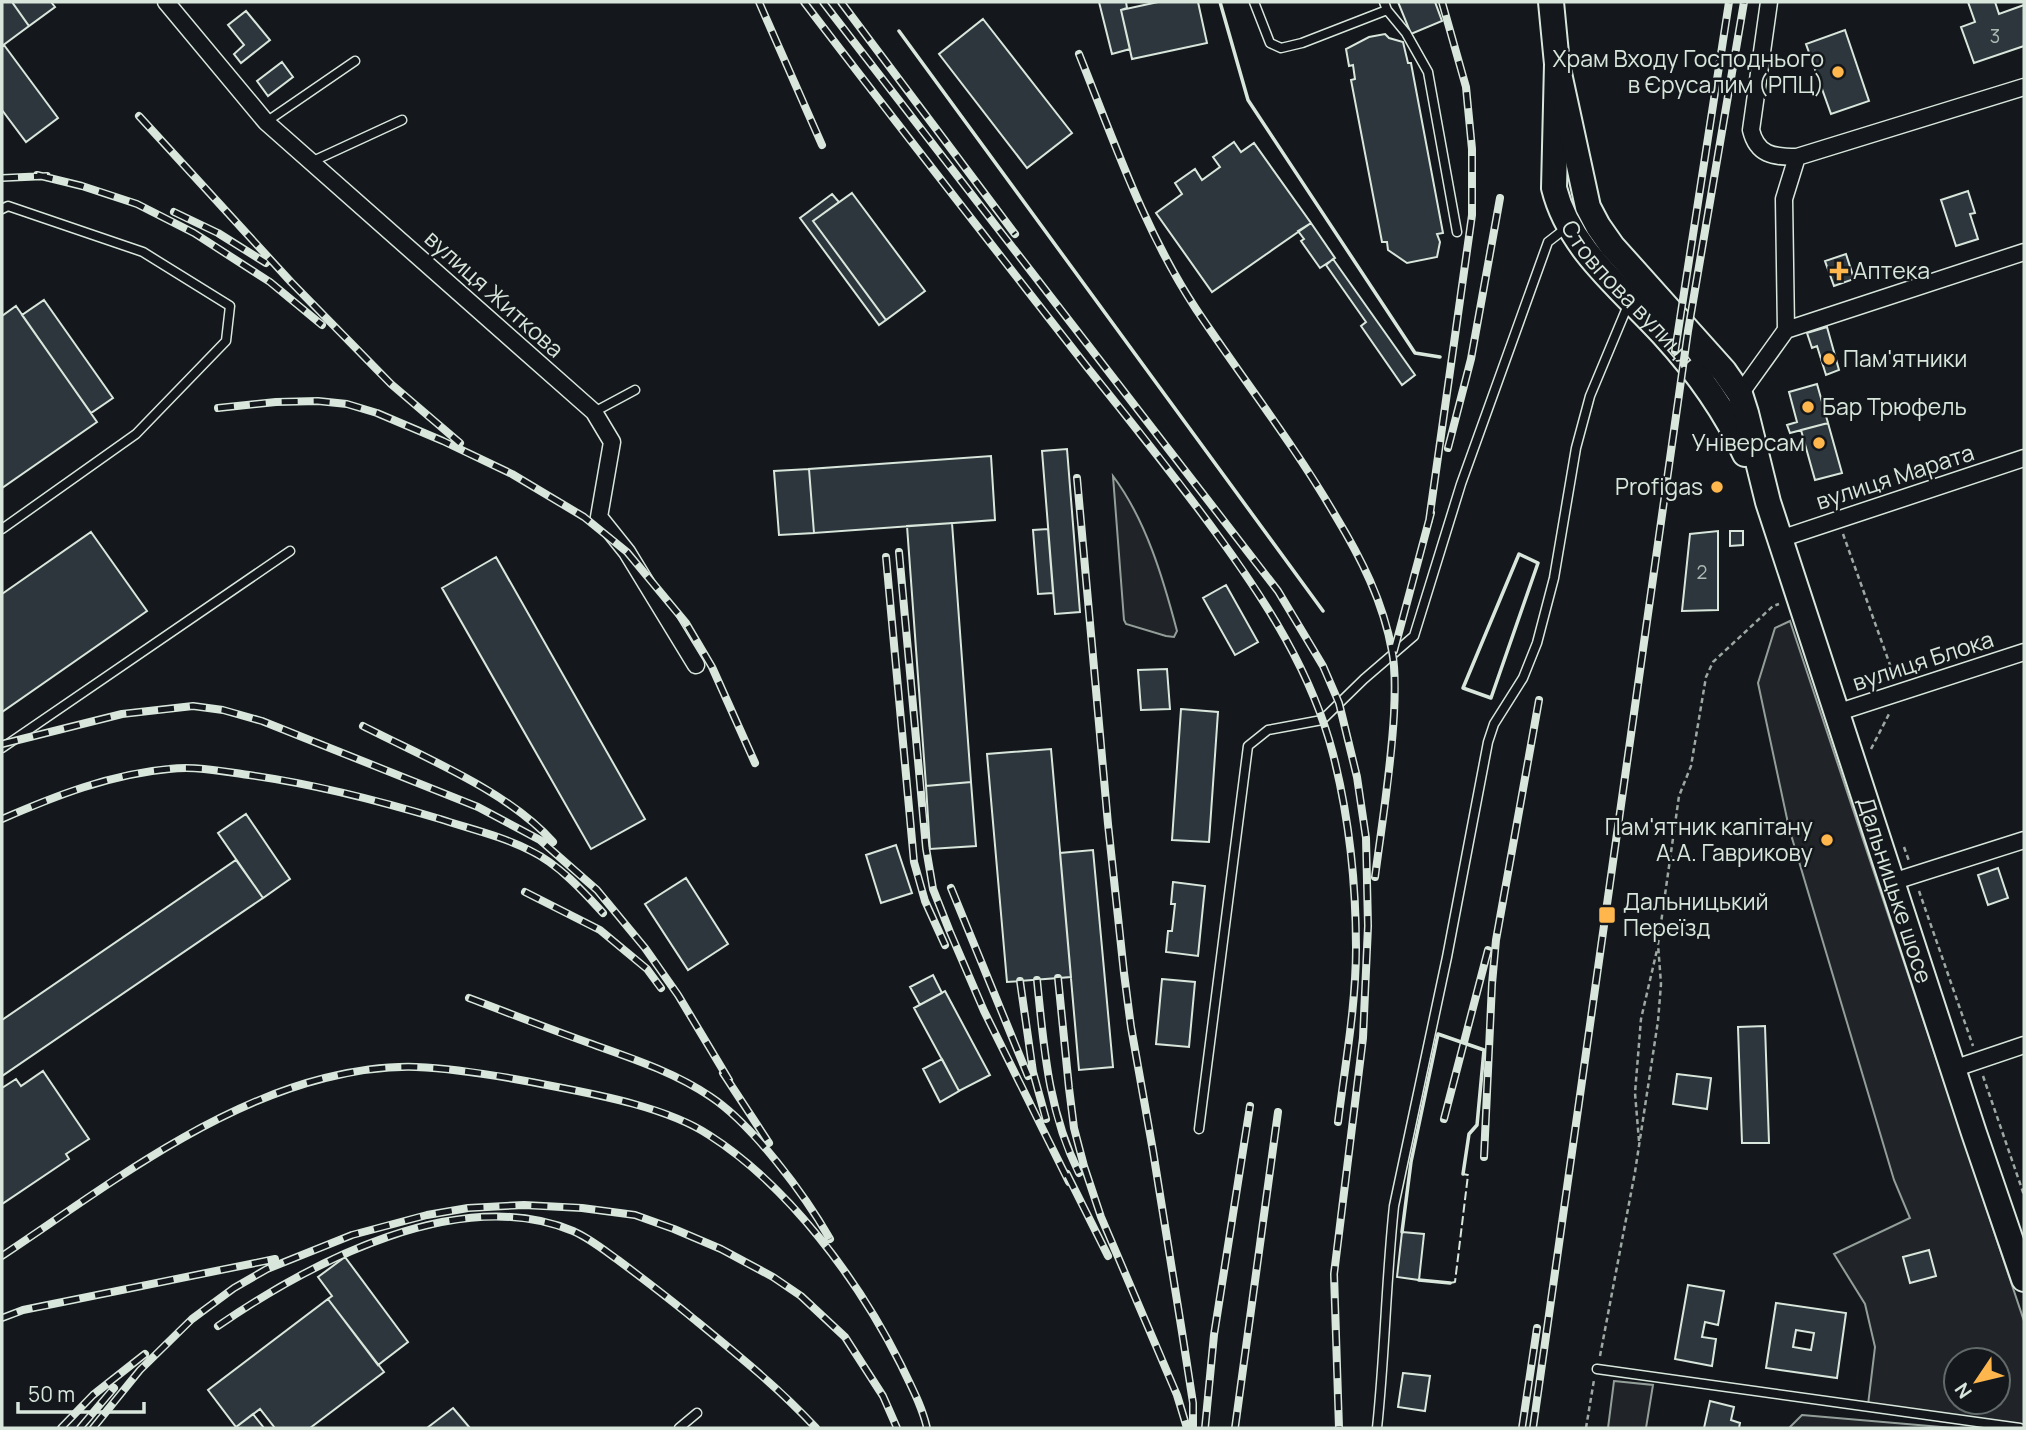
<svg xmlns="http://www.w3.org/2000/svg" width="2026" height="1430" font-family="Manrope,sans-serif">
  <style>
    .green { fill: #202428; stroke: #939e99; stroke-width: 2; fill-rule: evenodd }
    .building { fill: #2c363c; stroke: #d8e6dc; stroke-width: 2; fill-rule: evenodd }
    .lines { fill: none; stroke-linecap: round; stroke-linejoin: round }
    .lane-casing { stroke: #d8e6dc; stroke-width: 11 }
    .street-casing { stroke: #d8e6dc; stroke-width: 19 }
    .primary-casing { stroke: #d8e6dc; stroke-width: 28 }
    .path { stroke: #9da8a2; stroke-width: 2.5; stroke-dasharray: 5 3.5; stroke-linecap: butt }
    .lane { stroke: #14181c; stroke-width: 8 }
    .street { stroke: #14181c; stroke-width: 16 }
    .primary { stroke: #14181c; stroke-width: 24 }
    .rail-casing { stroke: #d8e6dc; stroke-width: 8 }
    .rail { stroke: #14181c; stroke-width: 5; stroke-dasharray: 16; stroke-linecap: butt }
    .fence { stroke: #d8e6dc; stroke-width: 2; stroke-dasharray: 9 3.5; stroke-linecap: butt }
    .wall { stroke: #d8e6dc; stroke-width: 3.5 }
    .poi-dot { fill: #ffb74d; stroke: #14181c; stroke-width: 2.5 }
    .labels { text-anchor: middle; stroke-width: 5; stroke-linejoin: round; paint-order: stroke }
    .number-label { font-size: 19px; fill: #adbab4 }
    .poi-label { font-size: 23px; fill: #d8e6dc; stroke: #14181c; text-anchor: end }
    .street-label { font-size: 23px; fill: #d8e6dc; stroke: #14181c }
  </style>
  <rect width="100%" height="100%" fill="#14181c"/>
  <path class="green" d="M1113,476C1146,520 1163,578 1177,631L1174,637L1166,636L1126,624L1124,620Z
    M1790,621L2024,1321V1428H1983L1982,1420L1868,1405L1875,1347L1865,1304L1834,1254L1910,1218L1894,1180L1789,828L1758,683L1775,628ZM1956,1360H1998V1402H1956Z
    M1614,1381L1653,1385L1646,1428H1608Z
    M1802,1415L1953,1428H1789Z"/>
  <path class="building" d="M2,2H12L29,26L2,46Z
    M12,2H51L55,7L29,26Z
    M1099,2H1126L1127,8L1121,10L1130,49L1112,54Z
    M1158,2H1198L1207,43L1132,59L1121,10Z
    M1398,2H1435L1442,21L1411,34Z
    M1968,2H1995L1999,14L2024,5V46L1974,63L1961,27L1975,22Z
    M246,11L270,40L241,63L234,54L244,45L228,25Z
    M983,19L1072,133L1027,168L939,54Z
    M1845,30L1869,101L1831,114L1806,44Z
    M1385,34L1389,38L1403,42L1408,63H1411L1443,233L1437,234L1440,242L1437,257L1407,263L1388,250L1387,242H1382L1351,80L1355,79L1353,65L1349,66L1346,49L1369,37Z
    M4,45L58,118L26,142L2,110V46Z
    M282,62L293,77L268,96L257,81Z
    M1234,142L1241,152L1254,143L1311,223L1212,292L1156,213L1182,194L1175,183L1195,169L1202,180L1220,167L1213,157Z
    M1968,191L1975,213L1970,214L1978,239L1956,246L1941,200Z
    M852,193L925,291L886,320L813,221Z
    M832,194L839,202L813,221L886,320L879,325L800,218Z
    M1311,223L1335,258L1320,268L1301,241L1304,239L1298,231Z
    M1846,254L1854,279L1834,286L1825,261Z
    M1333,259L1415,375L1402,385L1361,326L1366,322L1326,265Z
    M44,300L113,398L91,413L22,315Z
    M16,306L97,422L2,488V316Z
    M1827,327L1839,370L1826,375L1817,346L1812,348L1807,333Z
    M1817,384L1828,423L1790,433L1787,425L1797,422L1789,392Z
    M1828,423L1842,473L1815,480L1801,430Z
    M1067,449L1080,612L1055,614L1042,451Z
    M991,456L995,520L814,533L809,469Z
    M809,469L814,533L779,535L774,471Z
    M952,523L971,782L926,786L907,526Z
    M1048,529L1053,593L1038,594L1033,530Z
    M1718,531V610L1682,611L1690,534Z
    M1730,531H1743V545L1730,546Z
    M91,532L147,611L2,712V594Z
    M496,557L645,819L591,849L442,588Z
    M1226,585L1258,642L1235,655L1203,598Z
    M1167,669L1170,709L1141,710L1138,670Z
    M1181,709L1218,712L1209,842L1172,840Z
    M1051,749L1071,977L1007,982L987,754Z
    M971,782L976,846L930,849L926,786Z
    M246,814L290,879L263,898L218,833Z
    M896,845L912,893L881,903L866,855Z
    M1093,850L1113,1067L1079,1070L1060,853Z
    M236,860L263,898L2,1076V1020Z
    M1998,868L2008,898L1988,905L1978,875Z
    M686,878L728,944L688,970L645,904Z
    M1173,882L1205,886L1198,956L1166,952L1168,931H1172L1175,904H1171Z
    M933,975L942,993L920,1005L910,987Z
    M1162,979L1195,982L1189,1047L1156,1044Z
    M945,991L990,1075L959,1091L914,1008Z
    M1765,1026L1769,1143H1742L1738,1027Z
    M942,1059L959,1091L940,1102L923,1069Z
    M43,1071L89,1139L66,1154L69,1159L2,1204V1088L16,1079L21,1086Z
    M1677,1074L1711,1078L1707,1109L1673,1104Z
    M1402,1232L1424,1234L1419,1280L1397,1277Z
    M1929,1250L1936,1276L1910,1283L1903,1257Z
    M345,1257L408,1342L378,1365L328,1299L332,1296L318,1277Z
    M1688,1285L1724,1291L1718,1325L1705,1322L1702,1337L1716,1339L1712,1366L1675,1359Z
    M328,1299L384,1372L310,1428H275L260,1409L236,1427L208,1390Z
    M1776,1303L1846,1313L1837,1378L1766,1368ZM1796,1330L1814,1333L1811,1350L1793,1347Z
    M1403,1373L1430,1376L1425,1411L1398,1407Z
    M1710,1401L1734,1407L1731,1420L1740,1423L1739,1428H1704Z
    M453,1408L470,1428H427Z
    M253,1414L264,1428H237L236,1427Z"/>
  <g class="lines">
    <defs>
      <path id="lane" d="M1254,2L1270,43L1281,48L1302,43L1387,10
        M1384,2L1387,10L1406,33L1428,72L1457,232
        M266,122L355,61
        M311,162L402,120
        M2,209L8,206L143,252L230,306L226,341L136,434L2,529
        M594,412L635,390
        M2,748L290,551
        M1199,1129L1248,746L1268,730L1322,720L1364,679L1414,636L1461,484L1548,242L1566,228
        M1597,1369L2020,1428
        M679,1428L697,1413
        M1377,1428C1385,1354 1386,1280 1394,1206L1447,957L1488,742L1494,724L1523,678L1537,643L1554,578L1576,448L1590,396L1628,305"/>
      <path id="street" d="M166,2L266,122L594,412L612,442L599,517L627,552L696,665
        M1769,2L1751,130C1757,155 1773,157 1797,157L1784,199L1786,330
        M1797,157L2024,87
        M1740,394L1786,330L2024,252
        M1780,539L2024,458
        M1836,713L2024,652
        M1892,882L2024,840
        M1953,1069L2024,1045"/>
      <g id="primary">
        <path id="s1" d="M1551,2L1557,64L1554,188C1569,249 1622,289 1663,334C1696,370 1725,410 1745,454"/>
        <path id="s2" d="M1557,64L1588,207L1598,226L1612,246L1724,371L1740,394L1746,413L1768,502L1974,1133L2024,1279"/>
      </g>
    </defs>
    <use href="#lane" class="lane-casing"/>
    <use href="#street" class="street-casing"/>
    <use href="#primary" class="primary-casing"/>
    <path class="path" d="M1843,534L1894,676
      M1871,749L1889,714
      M1904,847L1909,861
      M1919,891L1973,1046
      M1983,1076L2024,1195
      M1639,1141L1635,1093L1641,1019L1657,950
      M1600,1356L1635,1172L1658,1021L1661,984L1658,944L1679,796L1691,766L1706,677L1713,662L1773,606L1779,604
      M1586,1428L1594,1380"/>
    <use href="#lane" class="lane"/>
    <use href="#street" class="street"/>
    <use href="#primary" class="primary"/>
    <defs>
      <path id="rail" d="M759,2L822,145
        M804,2C897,124 992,245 1087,367C1132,423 1177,479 1219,537C1267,603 1312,673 1333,754C1349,817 1356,883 1356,948C1356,1006 1345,1065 1338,1122
        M823,2L1278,591L1323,666L1339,703L1357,777L1366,838L1368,926L1363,1038L1334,1274L1339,1428
        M841,2L1015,234
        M1079,54C1114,141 1144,230 1196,309C1242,378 1293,443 1335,515C1361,558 1383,601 1392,651C1396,671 1395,694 1394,714C1391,769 1382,823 1375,877
        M139,116L291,282L391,384L460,443
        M37,175L82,186L137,204L194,233L270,282L322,325
        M2,178L47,176
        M174,212L218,233L266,263
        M1675,351L1729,2
        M218,408L276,402L318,401L347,404L377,413L443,441L512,474L584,517L627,552L686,623L712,667L755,763
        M1448,448L1471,359L1500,198
        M1077,478L1108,824L1124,973L1131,1027L1153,1151L1182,1332L1193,1403V1428
        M1429,521L1472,215V149L1466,87L1442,2
        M899,552L926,848L933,889L950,932L984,1011L1069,1182
        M886,557L914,862L925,901L945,945
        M1394,651L1431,513
        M363,726C423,757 508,791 553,842
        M2,744L122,714L193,706L223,710L262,721L478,807L540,840L597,890L645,948L678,995L729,1080
        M2,819C55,796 111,774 169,769C196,766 222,771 249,775C314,784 377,800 440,819C470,829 502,836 531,851C558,864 582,890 603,913
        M951,888L1028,1076
        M525,892L600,930L647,969L661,988
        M1058,978L1069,1088L1074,1128L1084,1166L1101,1217L1177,1395L1187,1428
        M1037,980C1044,1048 1048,1111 1079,1173
        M1020,981L1033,1072L1046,1119
        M469,998C509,1013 549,1029 589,1043C631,1058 674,1072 711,1097C753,1125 805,1195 830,1239
        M723,1073L769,1143
        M1444,1119L1488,950
        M1484,1157L1492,984L1496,940L1539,700
        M1067,1174L1108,1256
        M2,1256C101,1190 208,1107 325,1078C354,1071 386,1066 416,1067C462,1069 507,1077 552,1086C600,1095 668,1108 709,1135C789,1186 859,1281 901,1365C911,1386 922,1406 927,1428
        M2,1318L23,1310L275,1259
        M218,1326C311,1262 459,1184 573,1231C589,1238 604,1250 618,1260C642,1278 666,1296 689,1315C733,1351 778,1387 816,1428
        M61,1428L93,1395L145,1354
        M80,1428L114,1388
        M93,1428L140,1370L192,1319L234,1288L267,1269L352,1235L427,1215L468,1208L524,1205L582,1208L635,1215L674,1229L721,1249L773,1277L801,1296L845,1337L883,1396L897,1428
        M1205,1428L1214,1335L1250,1106
        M1235,1428L1278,1112
        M1522,1428L1537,1328
        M1533,1428L1688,331L1744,2"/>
    </defs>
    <use href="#rail" class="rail-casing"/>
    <use href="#rail" class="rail"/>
    <path class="fence" d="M1450,1283L1455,1282L1468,1175L1463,1174"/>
    <path class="wall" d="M1220,2L1248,100L1415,353L1440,357
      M899,31L1323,611
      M1519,554L1538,563L1491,698L1463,688Z
      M1402,1232L1411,1162L1438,1034L1484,1050L1477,1125L1469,1134L1463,1174
      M1419,1280L1450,1283"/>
  </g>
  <g class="poi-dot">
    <circle cx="1838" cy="72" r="7"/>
    <path d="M1835.5 260.5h7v7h7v7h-7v7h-7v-7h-7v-7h7z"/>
    <circle cx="1829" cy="359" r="7"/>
    <circle cx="1808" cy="407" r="7"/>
    <circle cx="1819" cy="443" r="7"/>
    <circle cx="1717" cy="487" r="7"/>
    <circle cx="1827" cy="840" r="7"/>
    <rect x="1598" y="906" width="18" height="18" rx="3.5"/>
  </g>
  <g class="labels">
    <g class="number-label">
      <text x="1995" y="43">3</text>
      <text x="1702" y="579">2</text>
    </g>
    <g class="poi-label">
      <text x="1824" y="67">Храм Входу Господнього<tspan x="1824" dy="26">в Єрусалим (РПЦ)</tspan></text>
      <text x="1853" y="279" text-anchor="start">Аптека</text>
      <text x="1843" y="367" text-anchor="start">Пам'ятники</text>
      <text x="1822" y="415" text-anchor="start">Бар Трюфель</text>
      <text x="1805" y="451">Універсам</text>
      <text x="1703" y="495">Profigas</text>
      <text x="1813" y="835">Пам'ятник капітану<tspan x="1813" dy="26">А.А. Гаврикову</tspan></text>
      <text x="1623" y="910" text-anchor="start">Дальницький<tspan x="1623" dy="26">Переїзд</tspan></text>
    </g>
    <g class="street-label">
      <text dy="8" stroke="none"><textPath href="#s1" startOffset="317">Стовпова вулиця</textPath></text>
      <text transform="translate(494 294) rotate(42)" y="8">вулиця Житкова</text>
      <text transform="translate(1895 477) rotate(-18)" y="8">вулиця Марата</text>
      <text transform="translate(1923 661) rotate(-18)" y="8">вулиця Блока</text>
      <text dy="8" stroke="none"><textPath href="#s2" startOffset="908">Дальницьке шосе</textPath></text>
    </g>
  </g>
  <rect width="2026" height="1430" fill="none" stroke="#d8e6dc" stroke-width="7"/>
  <g transform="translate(1977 1381) rotate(235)"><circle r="33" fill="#14181c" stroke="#626a69" stroke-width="2"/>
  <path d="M0-5L12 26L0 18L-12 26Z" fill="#ffb74d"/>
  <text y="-10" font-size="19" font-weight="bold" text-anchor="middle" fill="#d8e6dc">N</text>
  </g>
  <path d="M18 1402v10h126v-10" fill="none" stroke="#d8e6dc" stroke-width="3.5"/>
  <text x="28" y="1402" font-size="21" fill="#d8e6dc" stroke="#14181c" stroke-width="5" paint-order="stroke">50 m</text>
</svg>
